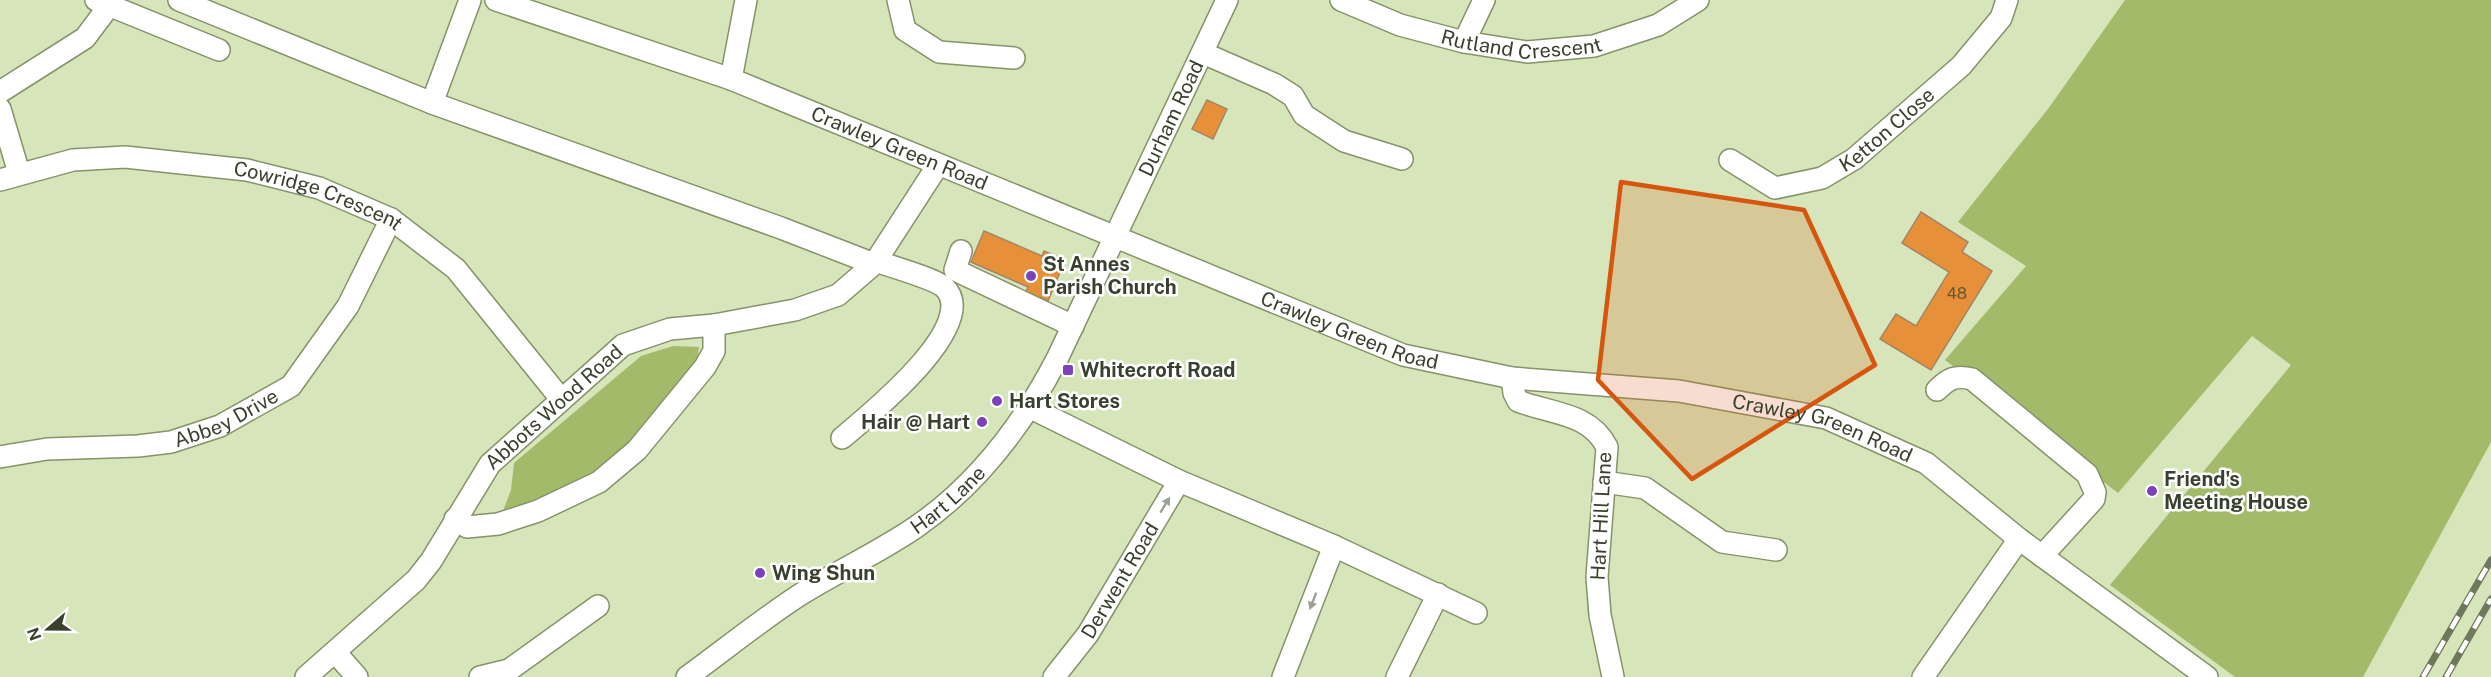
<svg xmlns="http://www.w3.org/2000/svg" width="2491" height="677" font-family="'Public Sans',sans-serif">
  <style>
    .green { fill: #a3ba6a }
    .building { fill: #e6913a; stroke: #a68466; stroke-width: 1.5 }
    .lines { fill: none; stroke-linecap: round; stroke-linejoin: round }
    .minor-casing { stroke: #86926a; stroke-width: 24 }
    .minor { stroke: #fff; stroke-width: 21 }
    .rail-casing { stroke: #6f775d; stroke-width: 7 }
    .rail { stroke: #fff; stroke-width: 4.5; stroke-dasharray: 14; stroke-linecap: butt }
    .oneway { fill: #9ca096 }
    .marked { fill: #d7560f; fill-opacity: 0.2; stroke: #d7560f; stroke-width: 4.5; stroke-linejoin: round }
    .poi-dot { fill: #7b42b9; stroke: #fff; stroke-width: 2 }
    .labels { text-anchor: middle; stroke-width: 5; stroke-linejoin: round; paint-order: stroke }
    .number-label { font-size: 16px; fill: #655431 }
    .street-label { font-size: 20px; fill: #3a402e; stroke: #fff }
    .poi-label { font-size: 20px; font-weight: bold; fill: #3a402e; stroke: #fff; text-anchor: start }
  </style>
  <rect width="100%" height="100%" fill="#d7e5ba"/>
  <path class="green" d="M2125,0H2491V442L2363,677H2235L2110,585L2291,365L2252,336L2118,493L1945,360L2026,266L1958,222L2048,109Z
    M673,346L699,347L697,362L621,453L571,486L503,511L511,490L514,463L641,356Z"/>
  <path class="building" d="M1207,100L1227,109L1213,139L1192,129Z
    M1921,212L1968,242L1962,252L1992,271L1931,370L1880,339L1896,314L1916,326L1949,272L1902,243Z
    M984,231L1042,256L1044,251L1058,257L1056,262L1063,265L1048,301L1026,292L1028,287L971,262Z"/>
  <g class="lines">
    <defs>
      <g id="minor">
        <path d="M96,0L219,50"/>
        <path d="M179,0L432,103L781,228L874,264"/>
        <path id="s1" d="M496,0L731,79L1403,355L1512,378L1679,391L1826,418L1926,463L2019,539L2207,677"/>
        <path d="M898,0L905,30L939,52L1014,58"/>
        <path id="s2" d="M1341,0L1400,25L1464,42L1527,52L1594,46L1658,25L1698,0"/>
        <path d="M1464,42L1484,0"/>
        <path d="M1203,53L1274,84L1293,96L1304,115L1344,141L1402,159"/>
        <path d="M731,79L746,0"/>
        <path d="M0,92L85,38L109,6"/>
        <path d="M432,103L470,0"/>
        <path d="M0,109L19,173"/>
        <path id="s3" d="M1730,160L1775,188L1822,178L1854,159L1961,66L2001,18L2007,0"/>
        <path id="s4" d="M0,180L73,160L125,157L247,170L319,188L391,219L456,269L561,399"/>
        <path d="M961,251L955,270L1073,326"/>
        <path d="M1512,378L1514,393L1518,401C1551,414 1589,412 1607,447L1597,577L1600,615L1613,677"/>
        <path d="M1937,390C1949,378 1956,375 1972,379L2087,474L2095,492L2094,499L2042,556"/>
        <path d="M1029,407L1179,481L1334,546L1476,613"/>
        <path d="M842,438C868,416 983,324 944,287C935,279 890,266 876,261"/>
        <path id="s5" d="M0,457L47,449L138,446L171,442L220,426L291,386L348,306L391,219"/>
        <path d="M1604,482L1645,488L1722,542L1776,550"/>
        <path d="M455,519L467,527L498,524L538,511L599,482L637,450L705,367L714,351V325"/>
        <path d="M335,652L357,677"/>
        <path id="s6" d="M306,677L416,580L431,561L490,464L623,345L670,329L714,325L795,310L838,295L874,264L938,165"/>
        <path d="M480,677L509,670L598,606"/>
        <path id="s7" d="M687,677C724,650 760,621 798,596C836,572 878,553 916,527C978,484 1024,423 1058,357L1227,0"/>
        <path id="s8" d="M1054,677L1088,634L1179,481"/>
        <path d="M1283,677L1334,546"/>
        <path d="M1397,677L1438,594"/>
        <path d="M1923,677L2019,539"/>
      </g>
    </defs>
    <use href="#minor" class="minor-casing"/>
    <use href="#minor" class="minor"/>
    <defs>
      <path id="rail" d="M2423,677L2491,560
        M2446,677L2491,599"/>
    </defs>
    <use href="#rail" class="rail-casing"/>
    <use href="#rail" class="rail"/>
  </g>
  <defs><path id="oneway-solid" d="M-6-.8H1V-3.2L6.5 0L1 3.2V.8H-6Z" transform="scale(1.5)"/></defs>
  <g class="oneway">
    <use href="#oneway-solid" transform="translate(1165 505) rotate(-59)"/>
    <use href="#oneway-solid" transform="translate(1313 601) rotate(111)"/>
  </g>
  <path class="marked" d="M1621,182L1804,210L1875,365L1692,479L1598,380Z"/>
  <g class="poi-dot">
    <circle cx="1031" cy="276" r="6"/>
    <rect x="1062" y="364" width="12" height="12" rx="3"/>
    <circle cx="997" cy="401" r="6"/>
    <circle cx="982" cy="422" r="6"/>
    <circle cx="2152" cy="491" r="6"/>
    <circle cx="760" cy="573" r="6"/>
  </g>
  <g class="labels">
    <g class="number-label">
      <text x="1957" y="299">48</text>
    </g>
    <g class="street-label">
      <text dy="7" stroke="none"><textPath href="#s2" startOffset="188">Rutland Crescent</textPath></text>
      <text dy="7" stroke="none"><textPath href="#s7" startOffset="762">Durham Road</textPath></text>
      <text dy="7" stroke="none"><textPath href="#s3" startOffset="182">Ketton Close</textPath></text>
      <text dy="7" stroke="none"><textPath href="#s1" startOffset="430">Crawley Green Road</textPath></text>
      <text dy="7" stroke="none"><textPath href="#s4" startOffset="326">Cowridge Crescent</textPath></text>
      <text dy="7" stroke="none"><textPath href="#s1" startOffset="916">Crawley Green Road</textPath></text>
      <text dy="7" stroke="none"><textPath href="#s6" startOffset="370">Abbots Wood Road</textPath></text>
      <text dy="7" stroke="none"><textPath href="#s5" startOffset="232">Abbey Drive</textPath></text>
      <text dy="7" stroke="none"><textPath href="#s1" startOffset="1402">Crawley Green Road</textPath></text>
      <text dy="7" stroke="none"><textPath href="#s7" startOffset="316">Hart Lane</textPath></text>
      <text transform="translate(1601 516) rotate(-87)" y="7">Hart Hill Lane</text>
      <text dy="7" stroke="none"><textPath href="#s8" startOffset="117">Derwent Road</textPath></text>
    </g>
    <g class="poi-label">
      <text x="1043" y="271">St Annes<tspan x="1043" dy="23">Parish Church</tspan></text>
      <text x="1080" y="377">Whitecroft Road</text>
      <text x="1009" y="408">Hart Stores</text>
      <text x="970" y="429" text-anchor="end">Hair @ Hart</text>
      <text x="2164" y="486">Friend's<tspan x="2164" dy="23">Meeting House</tspan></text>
      <text x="772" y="580">Wing Shun</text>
    </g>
  </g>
  <g transform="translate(48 629) rotate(250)" stroke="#ffffff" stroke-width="4.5" paint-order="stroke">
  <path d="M0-4.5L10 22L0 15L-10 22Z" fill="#3a402e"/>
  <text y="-9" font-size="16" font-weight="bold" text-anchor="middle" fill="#3a402e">N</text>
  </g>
</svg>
